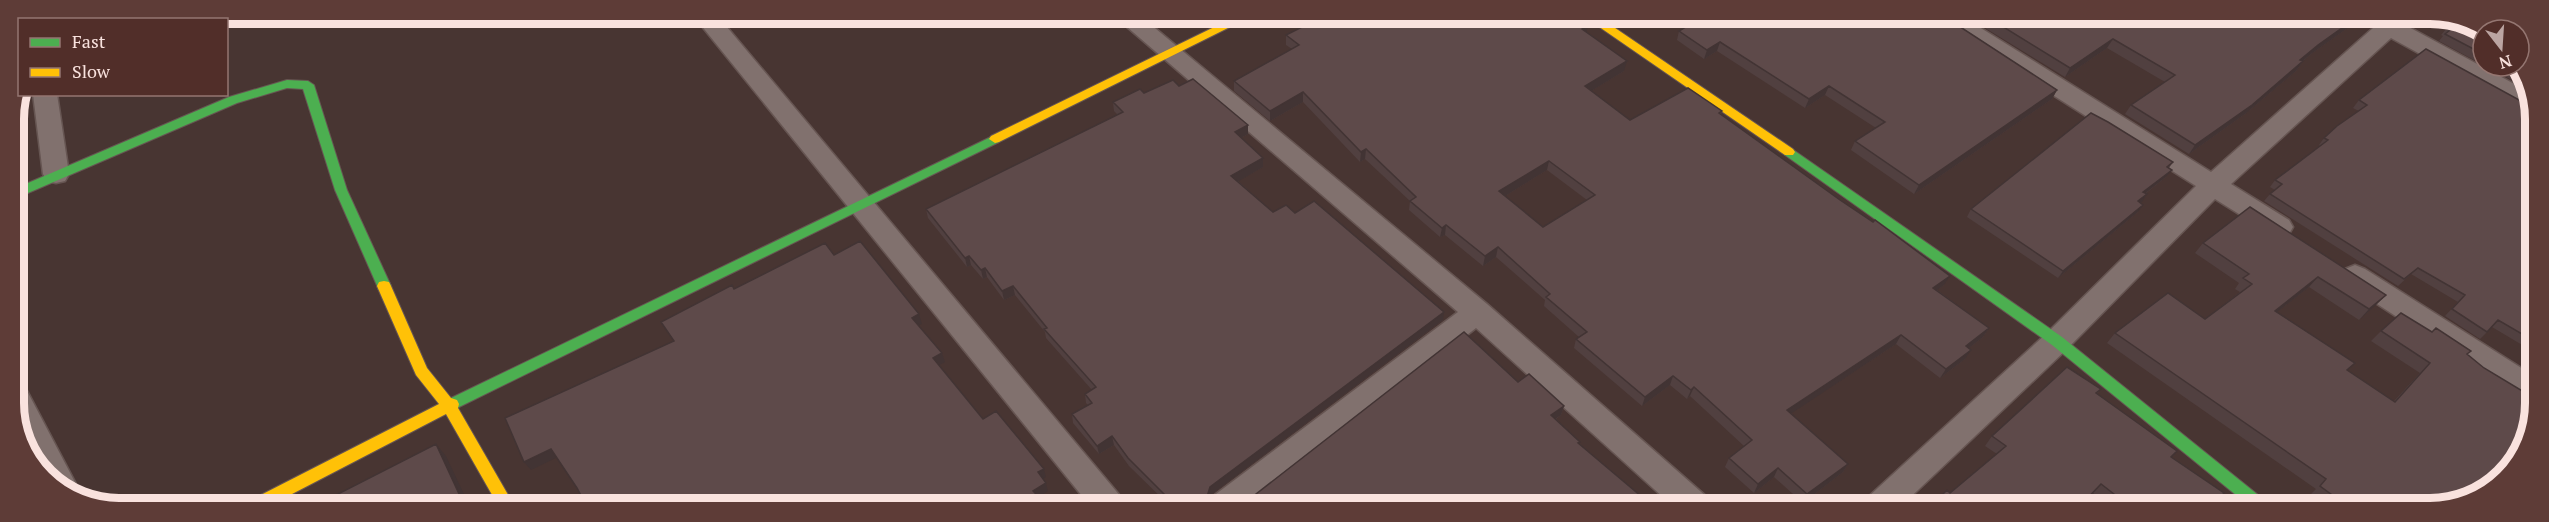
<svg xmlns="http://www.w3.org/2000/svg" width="2549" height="522" font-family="'PT Serif',serif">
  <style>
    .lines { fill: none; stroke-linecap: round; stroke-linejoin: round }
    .street-casing { stroke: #665552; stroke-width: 3 }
    .fast-casing { stroke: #665552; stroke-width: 2 }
    .slow-casing { stroke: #665552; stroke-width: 2 }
    .street { fill: #81716e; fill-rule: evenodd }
    .fast { fill: #4caf50; fill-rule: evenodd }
    .slow { fill: #ffc107; fill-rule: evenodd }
    .wall { fill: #514040; fill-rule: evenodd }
    .shaded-wall { fill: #423434 }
    .building { fill: #5e4a4a; stroke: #423434; stroke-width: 1.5; fill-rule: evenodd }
    .rim { fill: none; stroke: #f9e2de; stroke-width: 8 }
  </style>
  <rect width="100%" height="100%" fill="#483532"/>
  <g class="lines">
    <defs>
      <path id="street" d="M692,14H716L1121,497L1125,507H1091Z
        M1112,14H1138L1487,304L1708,498L1712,508H1675L1476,328L1246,507H1208L1212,497L1458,312Z
        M1932,15H1960L2211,172L2373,28L2357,15H2413L2405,25L2531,93L2533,113L2524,111L2391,38L2231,184L2289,220L2293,227L2289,234L2280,237L2271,234L2215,199L2067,349L1899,508H1863L1867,498L2047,333L2196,186L1935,20Z
        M33,94H57L69,174L65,181L56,183L47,181L43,174Z
        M2355,265L2365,269L2534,376V403L2524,400L2345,283L2341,276L2345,269Z
        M15,384L25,387L78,488L75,494L45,478L16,424Z"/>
      <path id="fast" d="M287,80L308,81L314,85L347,190L391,286L389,290H379L335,190L303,89L287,88L237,103L14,199V189L229,97Z
        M995,135L1001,139L999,142L457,408L452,410L447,408L445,404L447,400Z
        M1789,147L2062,337L2268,503L2271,508H2252L2052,345L1785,155L1783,152L1785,149Z"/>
      <path id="slow" d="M1241,14H1256L999,142L995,143L989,139L991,136Z
        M1582,15H1596L1793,149L1795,152L1793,155H1785Z
        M384,281L389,282L391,286L427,368L451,398L457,400L459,404L458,408L515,507H499L446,414L267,507H244L247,502L439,404L416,375L377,286L379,282Z"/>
    </defs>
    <use href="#street" class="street-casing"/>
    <use href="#fast" class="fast-casing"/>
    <use href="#slow" class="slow-casing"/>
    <use href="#street" class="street"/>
    <use href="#fast" class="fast"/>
    <use href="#slow" class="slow"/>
  </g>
  <path class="wall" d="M1698,15H1942L2057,90L2052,99L1914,194L1851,150L1855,141L1876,128L1825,95L1805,108L1717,51L1704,59L1677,40L1679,31L1701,17Z
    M1964,15H2363L2359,20L2311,54L2303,61L2296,71L2245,114L2189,154L2125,114L2131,105L2165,82L2107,48L2065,77Z
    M2447,28L2483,33V65L2439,41L2443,36L2441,35Z
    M1587,32L1624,71L1591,91L1630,120L1722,111L1721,115L1944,285L1937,290L1989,328L1983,337L1969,348L1965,359L1940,378L1896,344L1791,413L1848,464L1843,472L1803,503L1774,477L1754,493L1725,467L1729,458L1744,446L1690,396L1687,399L1670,385L1642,406L1574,348L1576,339L1579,337L1544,306L1545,300L1496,257L1483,266L1445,235L1440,237L1409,210L1410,201L1365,159L1360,162L1303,102L1270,121L1234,91V81L1292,49L1286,45V35ZM1547,170L1587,200L1543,227L1505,196Z
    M2486,66H2516L2529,89Z
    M1179,86L1248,125V134L1241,138L1263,158V167L1238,181L1273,212L1295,213L1443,320L1211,495L1209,500L1247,501L1518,382L1564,406L1561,415L1556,419L1580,442L1579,444L1655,508L1171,507L1129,466L1114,445L1099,454L1073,423L1072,414L1088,405L1086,403L1085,394L1092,390L1046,338L1045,332L1015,295L1004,300L987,277L983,279L971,265L967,267L928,218L926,209L1118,115L1114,111L1113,102L1144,93Z
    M2359,100L2533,106L2534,352L2492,327L2480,339L2445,316L2458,302L2411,274L2398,286L2264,201L2270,194L2275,190L2270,187L2275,180L2320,146L2319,145L2324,138L2359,111L2353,108Z
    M2173,162L2169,168L2166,177L2145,194H2147L2140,203L2138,212L2058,278L1967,217L1971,209Z
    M2203,243L2386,295L2359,320L2309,287L2277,312L2347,370L2394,401L2420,373L2371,341L2381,331L2467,354L2437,508H2326L2309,496L2316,489L2107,343L2115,333L2205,319L2240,292L2235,289L2239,283L2195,253Z
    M2101,389L2097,394L2172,457L2213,508H2112L2093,493L2079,508H1929L1950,493L1997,454L1985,446L1992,436Z"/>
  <path class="shaded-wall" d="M2360,15H2363L2359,20L2311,54L2293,69L2300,60L2318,45Z
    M1588,25L1586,35L1582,29Z
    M2113,39L2107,48L2065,77L2070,68Z
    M1720,42L1717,51L1704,59L1707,50Z
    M1627,61L1624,71L1583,96L1585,86Z
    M2303,61L2296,71L2245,114L2189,154L2195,145Z
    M1829,86L1825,95L1805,108L1809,99Z
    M2057,90L2052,99L1914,194L1919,185Z
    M1303,92V102L1270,121V111Z
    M1248,125V134L1235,141V132Z
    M1366,149L1365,159L1360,162L1361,152Z
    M1263,158V167L1232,185L1231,176Z
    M1549,161L1547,170L1497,201L1499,191Z
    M2172,170L2166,177L2138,199L2143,192Z
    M2147,194L2142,202L2133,209L2138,201Z
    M2143,205L2138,212L2058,278L2063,271Z
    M1446,225L1445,235L1440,237L1442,228Z
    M1498,247L1496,257L1483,266L1485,256Z
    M969,256L971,265L967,267L965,258Z
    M985,268L987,277L983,279L981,270Z
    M1950,276L1944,285L1928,297L1933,288Z
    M2318,277L2309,287L2266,321L2275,311Z
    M1013,286L1015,295L1004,300L1002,291Z
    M2386,295L2376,305L2359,320L2369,309Z
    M1444,312L1443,320L1211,495L1206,507V500L1210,487Z
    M919,314L922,324L915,327L912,318Z
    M1989,328L1983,337L1960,355L1966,346Z
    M1901,335L1896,344L1783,419L1787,410Z
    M1971,350L1965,359L1940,378L1946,369Z
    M942,353L945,362L936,367L933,358Z
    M1673,376L1670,385L1642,406L1645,397Z
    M1694,387L1690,396L1687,399L1691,390Z
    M1564,406L1561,415L1549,423L1551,415Z
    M1112,436L1114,445L1099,454L1097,446Z
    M436,444L446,456L470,507H465Z
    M551,449L558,457L531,470L524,462Z
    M1848,464L1843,472L1803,503L1807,494Z
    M1778,468L1774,477L1754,493L1758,484Z
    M1044,469L1046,477L1040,481L1038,472Z
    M1046,483L1048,491L1036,499L1033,491Z
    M720,499L725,507H706Z
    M1186,500L1187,507H1177Z"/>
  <path class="building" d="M1326,15H1572L1588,25L1582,29L1627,61L1585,86L1630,120L1688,88L1722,111L1719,113L1840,200L1873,222L1875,220L1950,276L1933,288L1989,328L1966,346L1971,350L1946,369L1901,335L1787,410L1848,464L1807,494L1778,468L1758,484L1729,458L1752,440L1694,387L1691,390L1673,376L1645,397L1576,339L1587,332L1546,297L1550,294L1498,247L1485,256L1446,225L1442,228L1410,201L1416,197L1366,149L1361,152L1303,92L1270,111L1234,81L1299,45L1286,35ZM1549,161L1595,195L1543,227L1499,191Z
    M1705,15H1942L2057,90L1919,185L1855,141L1885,122L1829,86L1809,99L1720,42L1707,50L1679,31Z
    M1984,15H2360L2318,45L2300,60L2303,61L2252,105L2195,145L2131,105L2175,75L2113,39L2070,68Z
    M2456,19L2483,33V54L2445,34L2450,30L2447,28Z
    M2426,49L2530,106H2533L2534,341L2498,320L2487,332L2452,309L2465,295L2418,268L2404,279L2270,194L2282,184L2275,180L2328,140L2324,138L2337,126L2367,105L2359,100Z
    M2505,66H2516L2521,74Z
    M1193,79L1248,125L1235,132L1263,158L1231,176L1273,212L1286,205L1295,213L1314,201L1444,312L1210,487L1206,500L1247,501L1464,332L1518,382L1529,374L1564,406L1551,415L1580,442L1578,443L1655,508L1192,507L1186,500L1177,507L1128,458L1112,436L1097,446L1072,414L1092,403L1085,394L1096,387L1044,329L1047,328L1013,286L1002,291L985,268L981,270L969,256L965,258L926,209L1123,112L1113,102L1140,89L1144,93L1173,80L1179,86Z
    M2091,113L2108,122L2173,162L2167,167L2172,170L2143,192L2147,194L2138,201L2143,205L2063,271L1971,209Z
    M2250,207L2386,295L2369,309L2318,277L2275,311L2355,363L2347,370L2395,402L2430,363L2381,331L2401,313L2432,332L2436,328L2471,351L2467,354L2484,368L2534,398V423L2500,482L2437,508H2350L2320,486L2326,479L2115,333L2168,293L2205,319L2252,284L2243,278L2249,274L2203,243Z
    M860,241L919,314L912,318L942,353L933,358L983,419L996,411L1044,469L1038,472L1046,483L1033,491L1048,507H725L720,499L706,507H587L577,488L551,449L524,462L505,418L674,341L661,322L732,285L734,289L825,243L834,255Z
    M2067,367L2101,389L2096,393L2177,451L2171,457L2224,493L2211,507L2213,508H2132L2101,484L2078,508H1929L1947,490L1950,493L2006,446L1992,436Z
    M436,444L465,507H338L334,496Z"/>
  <path d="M0 0H2549V522H0ZM119 24H2430A95 95 0 0 1 2525 119V403A95 95 0 0 1 2430 498H119A95 95 0 0 1 24 403V119A95 95 0 0 1 119 24Z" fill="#5e3c37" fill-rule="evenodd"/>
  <path class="rim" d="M119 24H2430A95 95 0 0 1 2525 119V403A95 95 0 0 1 2430 498H119A95 95 0 0 1 24 403V119A95 95 0 0 1 119 24Z"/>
  <rect x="18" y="18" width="210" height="78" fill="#512e29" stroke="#947671" stroke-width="1.5"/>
  <rect x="30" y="38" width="30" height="9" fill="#4caf50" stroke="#947671" stroke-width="1.5"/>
  <text x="72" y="48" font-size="18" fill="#f9e2de">Fast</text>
  <rect x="30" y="68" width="30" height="9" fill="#ffc107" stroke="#947671" stroke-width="1.5"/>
  <text x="72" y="78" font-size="18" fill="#f9e2de">Slow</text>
  <g transform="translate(2501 48) rotate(163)"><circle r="28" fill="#512e29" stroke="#947671" stroke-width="1.5"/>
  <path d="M0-4.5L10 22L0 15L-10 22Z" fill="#bba5a2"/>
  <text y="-9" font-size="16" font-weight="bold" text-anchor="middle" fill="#f9e2de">N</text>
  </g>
</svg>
